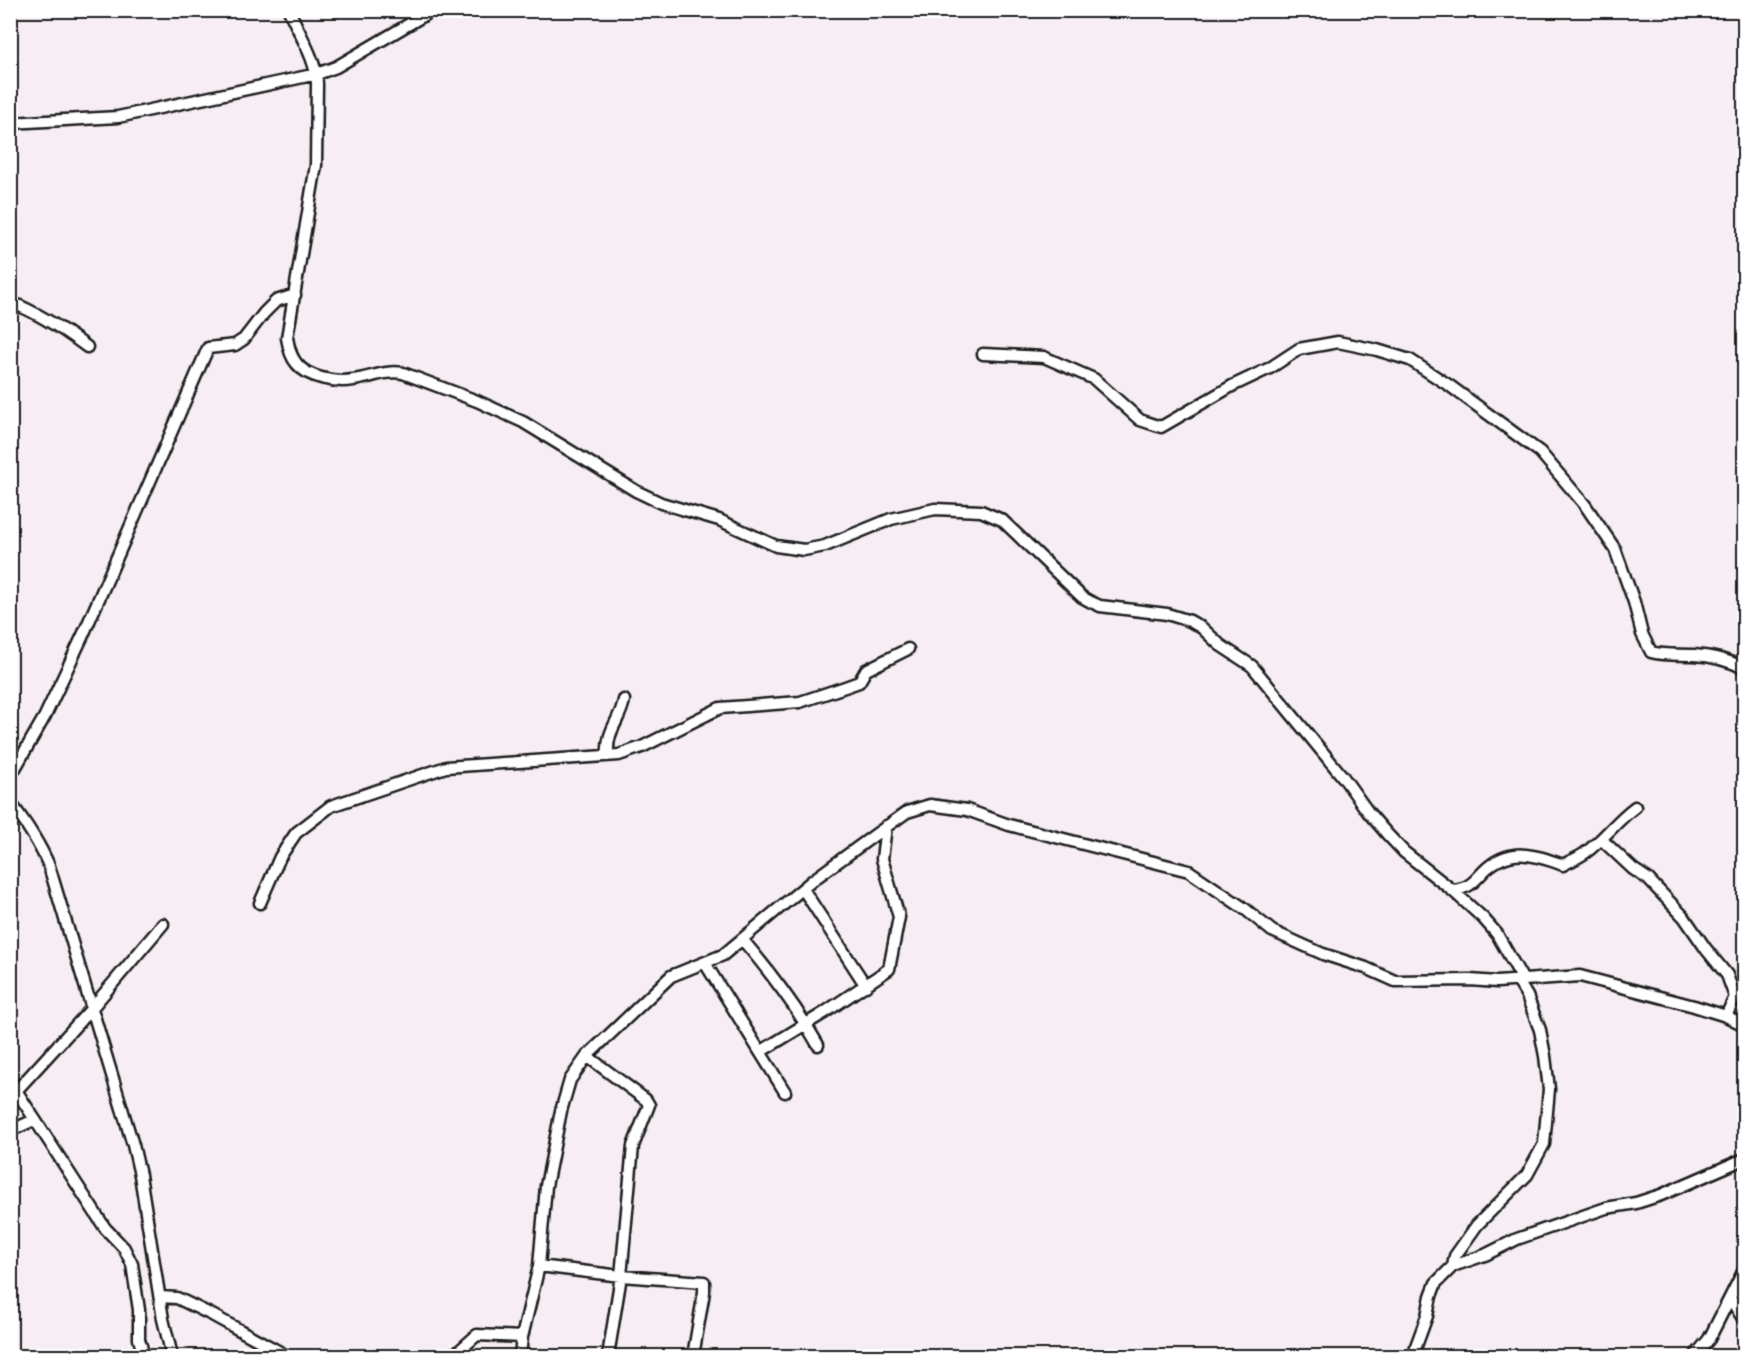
<svg xmlns="http://www.w3.org/2000/svg" width="1755" height="1367" font-family="Kalam,sans-serif">
  <style>
    .lines { fill: none; stroke-linecap: round; stroke-linejoin: round }
    .minor-casing { stroke: #1c1c1c; stroke-width: 15 }
    .minor { stroke: #fff; stroke-width: 10 }
  </style>
  <rect width="100%" height="100%" fill="#f7edf4"/>
  <filter id="ink" filterUnits="userSpaceOnUse"><feTurbulence type="fractalNoise" baseFrequency=".0167" numOctaves="2"/><feDisplacementMap in="SourceGraphic" scale="12" xChannelSelector="R" yChannelSelector="G"/><feConvolveMatrix kernelMatrix="1 2 1 2 8 2 1 2 1" color-interpolation-filters="sRGB"/></filter>
  <g filter="url(#ink)">
    <g class="lines">
      <defs>
        <path id="minor" d="M289,10C298,32 317,60 317,84L316,165L287,338C289,347 290,356 297,364C308,378 336,383 353,380C371,378 384,370 403,373L477,401L523,422L636,491L661,503L719,520L776,546L804,550L825,546L891,519L935,509L981,511L1002,520L1082,597L1091,602L1100,606L1167,614L1190,621L1202,628L1220,645L1252,666L1343,777L1368,812L1387,834L1404,852L1452,890L1483,918L1497,934L1523,980
          M10,123L118,117L317,74L336,67L433,10
          M10,302C39,313 63,329 87,347
          M983,354L1044,357L1094,379L1140,420L1161,427L1232,386L1270,368L1299,349L1338,342L1377,350L1410,360L1450,386L1540,452L1585,505L1615,549L1634,602L1642,634L1651,652C1665,656 1679,654 1694,655C1712,656 1728,660 1744,668
          M608,756C606,729 620,722 624,700
          M10,777L45,716L84,633L208,348L235,345L244,339L264,313L276,301L295,295
          M10,802C26,823 39,842 49,866L133,1145L140,1175L163,1319L172,1356
          M1601,839L1633,869L1648,879L1684,917L1706,949L1727,975L1735,997L1726,1016
          M803,889L866,986
          M1452,890C1468,889 1473,883 1483,872C1509,846 1533,854 1563,865C1570,861 1578,858 1585,853C1603,840 1616,821 1635,807
          M260,903L280,857L296,833L331,806L446,767L619,755L642,747L720,708L800,702L845,687L859,682L866,670L908,649
          M742,939C770,972 796,1006 818,1045
          M705,963L785,1092
          M760,1052L824,1013L889,969L899,917L882,859L886,826
          M587,1056L646,1100L649,1105L633,1146L621,1276L608,1356
          M10,1081L105,1228L124,1248L132,1264L139,1310V1339L144,1356
          M16,1091L91,1009L163,924
          M10,1131L34,1120
          M539,1266L621,1276L704,1282V1292L693,1356
          M1453,1266L1455,1256L1477,1225L1527,1175L1544,1144L1549,1089L1545,1056L1540,1030L1527,996L1518,981
          M160,1297L177,1298L212,1315L287,1356
          M1730,1298L1744,1320
          M450,1356L459,1351L477,1335L522,1337L539,1266L546,1186L561,1111L570,1080L587,1056L671,976L723,955L813,880L876,834L907,812L930,805L967,810L1009,825L1189,871L1245,909L1272,931L1323,954L1366,968L1395,981L1470,980L1497,982L1580,976L1694,1006L1726,1016L1744,1025
          M520,1356L522,1337
          M1415,1356L1416,1346L1427,1316L1431,1296L1436,1283L1453,1266L1485,1255L1517,1239L1606,1208L1636,1203L1661,1195L1744,1159
          M1695,1356L1709,1339L1744,1270"/>
      </defs>
      <use href="#minor" class="minor-casing"/>
      <use href="#minor" class="minor"/>
    </g>
  </g>
  <rect width="1755" height="1367" fill="none" stroke="#fff" stroke-width="36"/>
  <rect x="18" y="18" width="1719" height="1331" fill="none" stroke="#1c1c1c" stroke-width="2" filter="url(#ink)"/>
</svg>
